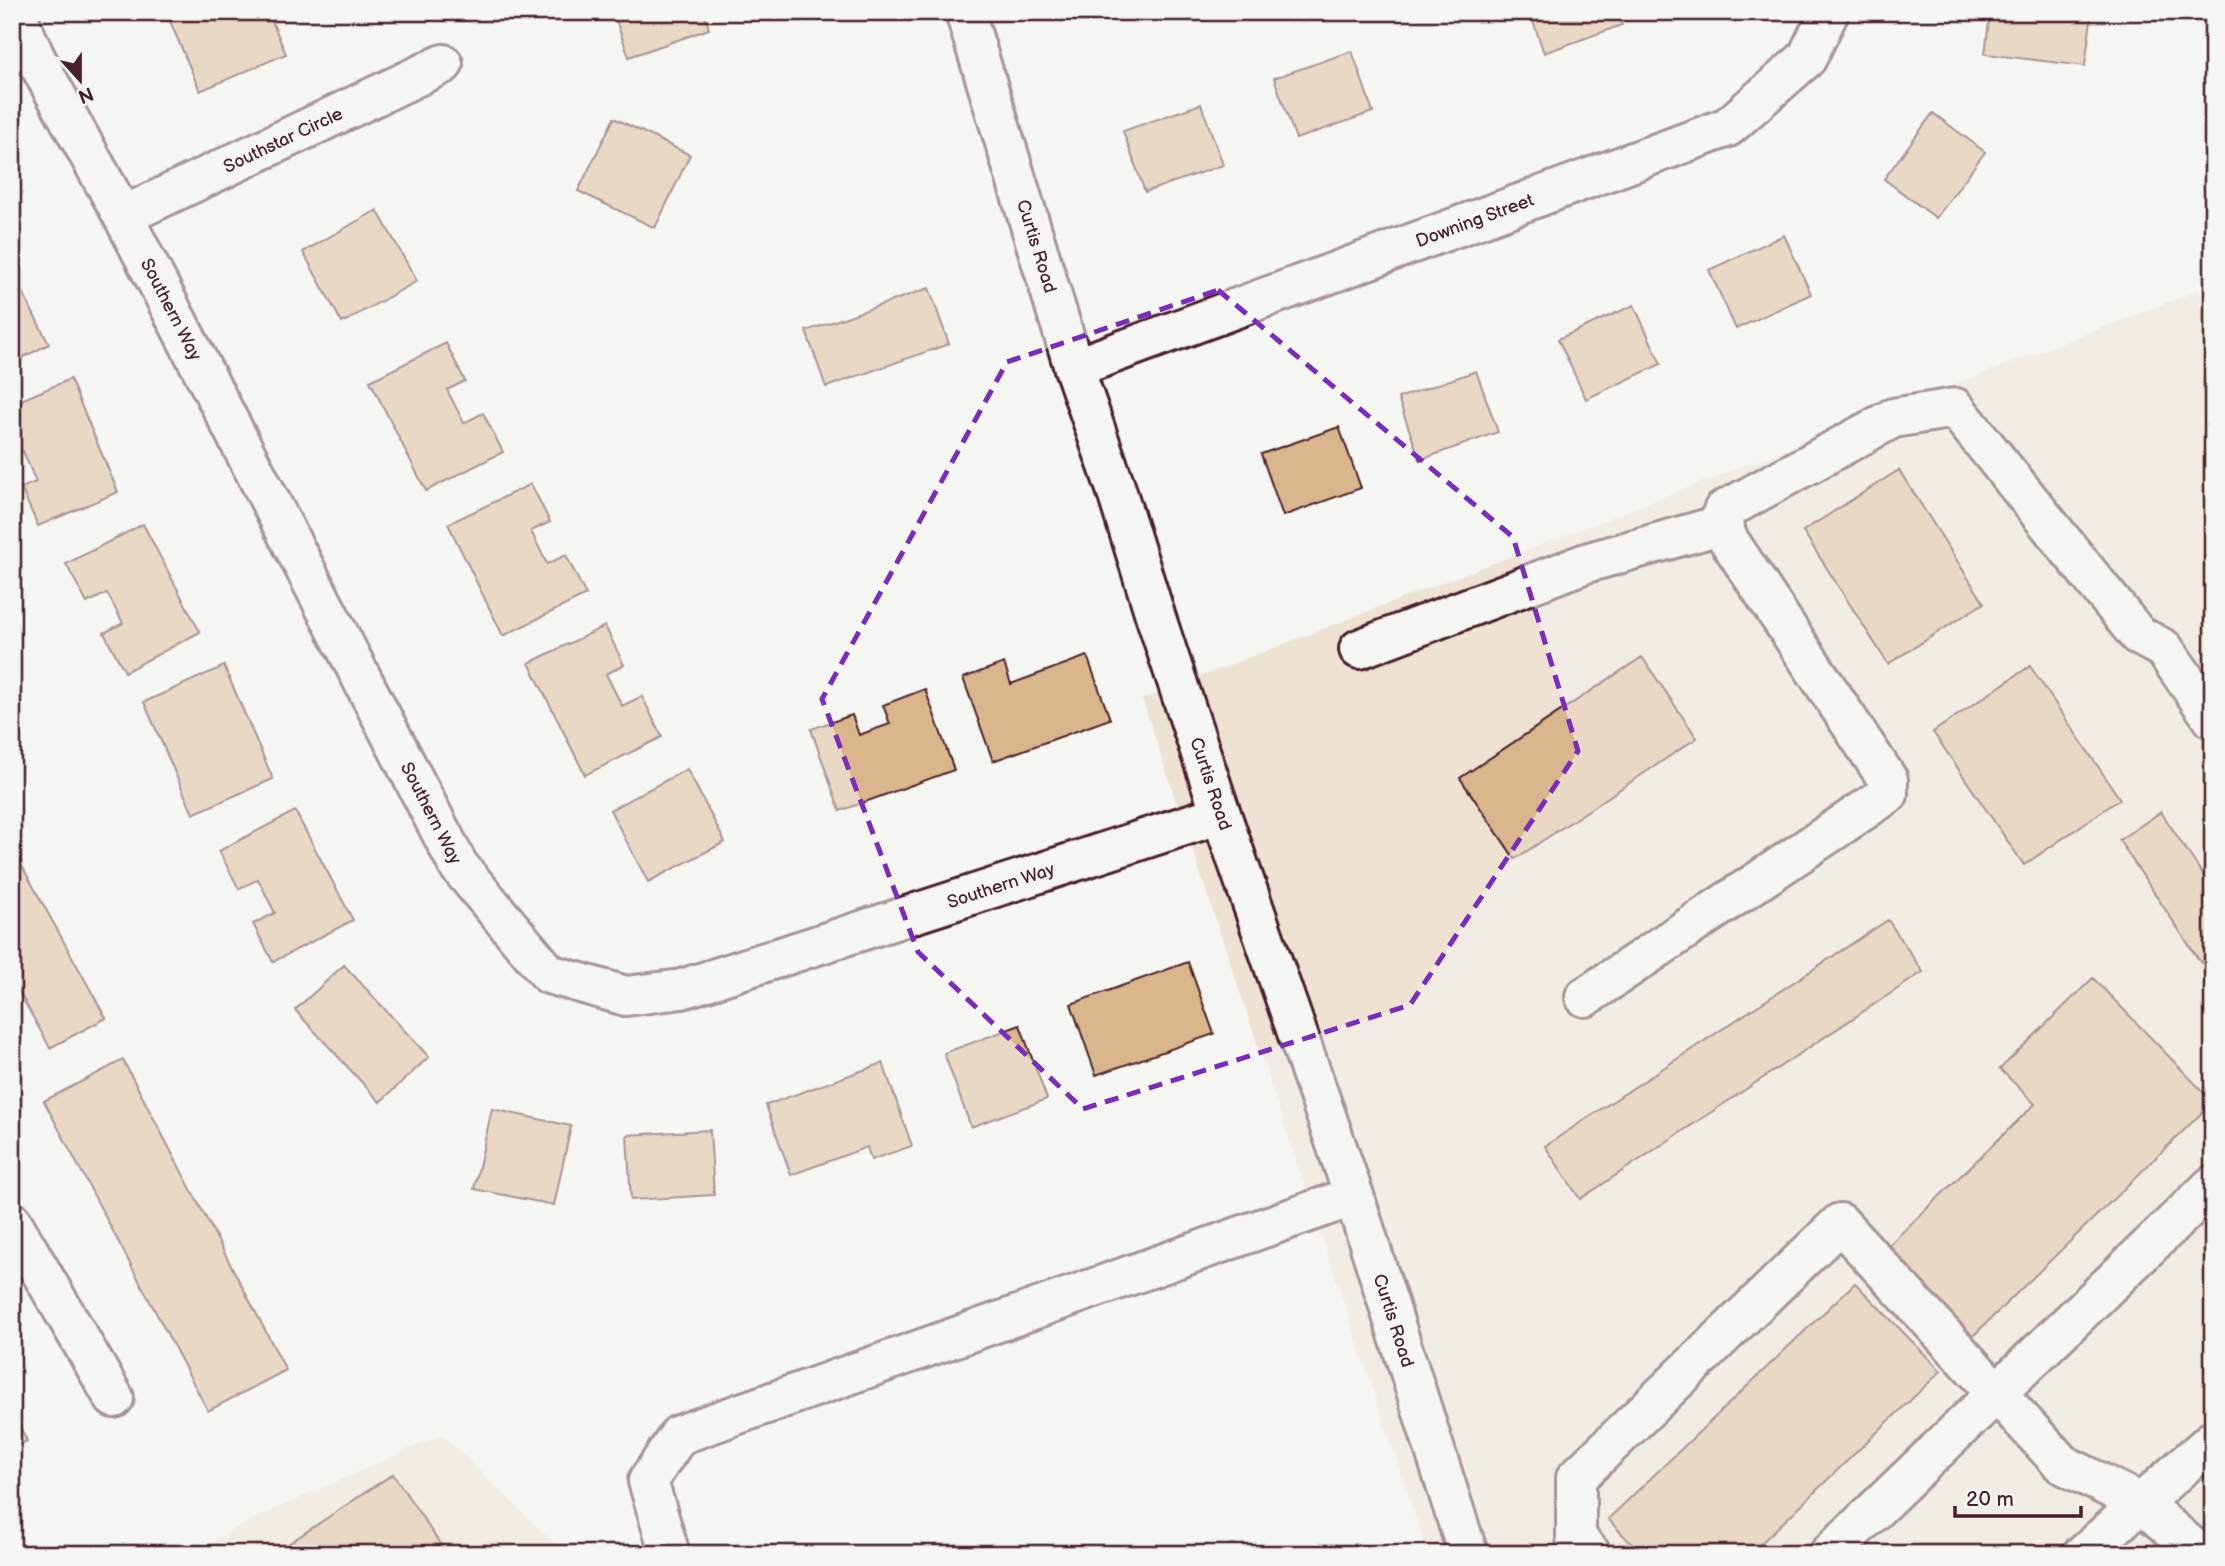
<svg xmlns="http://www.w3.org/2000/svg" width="2225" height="1566" font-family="'Balsamiq Sans',sans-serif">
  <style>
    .built { fill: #eee3d3 }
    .building { fill: #dab68c; stroke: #4a1f2b; stroke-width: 2 }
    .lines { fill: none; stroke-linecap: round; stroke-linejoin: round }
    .minor-casing { stroke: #4a1f2b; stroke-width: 44 }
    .minor { stroke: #f6f6f2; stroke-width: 38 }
    .marked { fill: none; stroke: #7b2cbf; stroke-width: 5; stroke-dasharray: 14 9; stroke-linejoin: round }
    .labels { text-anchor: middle; stroke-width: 5; stroke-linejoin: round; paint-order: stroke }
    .street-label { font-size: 18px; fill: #4a1f2b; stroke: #f6f6f2 }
  </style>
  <rect width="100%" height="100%" fill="#f6f6f2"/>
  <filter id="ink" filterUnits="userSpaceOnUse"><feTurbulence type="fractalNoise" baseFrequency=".0143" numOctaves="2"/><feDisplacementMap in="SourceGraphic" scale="14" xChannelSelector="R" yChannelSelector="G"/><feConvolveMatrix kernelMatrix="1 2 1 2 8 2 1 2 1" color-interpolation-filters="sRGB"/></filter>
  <g filter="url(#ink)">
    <path class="built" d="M2199,290L2213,316V1554H1415L1425,1546L1142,699Z
      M442,1434L565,1554H192L247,1522Z"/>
    <path class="building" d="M166,12H242L246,21L268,12L286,54L200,91Z
      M613,12H704L709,29L629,57Z
      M1530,12H1617L1622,25L1544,53Z
      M1990,12H2092L2085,66L1985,54Z
      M1352,51L1373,112L1296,139L1274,78Z
      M1201,104L1223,165L1145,192L1123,131Z
      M1933,113L1985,152L1936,218L1884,179Z
      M614,118L690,155L655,228L578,191Z
      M377,210L417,281L342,323L303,252Z
      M1784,235L1811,294L1736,329L1709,270Z
      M12,272L49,344L12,363Z
      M929,288L949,344L826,387L806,331Z
      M1634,305L1661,364L1586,399L1558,339Z
      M446,343L465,381L447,390L464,423L483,413L503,452L426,491L370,381Z
      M1476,371L1498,432L1420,460L1398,398Z
      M70,379L118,492L38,526L21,488L36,482L23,451L12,456V404Z
      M1339,427L1361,488L1283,516L1261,454Z
      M1899,470L1984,603L1888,664L1803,531Z
      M531,484L550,522L531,531L547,564L566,555L586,595L503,636L448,524Z
      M143,524L200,632L125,672L104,633L123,623L107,593L87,603L66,564Z
      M605,626L624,665L606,674L622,706L642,696L662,737L585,775L529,663Z
      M1087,656L1110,719L993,761L963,678L1004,663L1011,684Z
      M1642,657L1697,738L1515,859L1460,778Z
      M224,666L273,779L193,814L144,702Z
      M2030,666L2120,799L2024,865L1933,732Z
      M925,689L954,770L840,811L811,729L852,715L859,735L890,724L883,705Z
      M687,769L725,842L648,882L610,810Z
      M295,811L353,920L273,962L253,924L275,913L258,879L239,889L219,851Z
      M2161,812L2213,890V955L2201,963L2119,840Z
      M12,848L106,1018L50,1048L12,979Z
      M1888,920L1923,972L1580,1199L1545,1146Z
      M1188,962L1214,1034L1096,1075L1071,1004Z
      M344,965L429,1057L380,1102L295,1010Z
      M2093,978L2213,1102L1973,1336L1886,1248L2035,1104L2000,1069Z
      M1020,1025L1047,1099L971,1127L944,1053Z
      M123,1060L286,1370L208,1411L44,1101Z
      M883,1063L912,1146L871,1160L867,1147L791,1175L766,1105Z
      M492,1109L571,1126L554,1205L474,1189Z
      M710,1130L714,1195L631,1200L627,1135Z
      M1855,1283L1941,1371L1750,1554H1641L1608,1519Z
      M12,1410L27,1441L12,1448Z
      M393,1474L447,1554H273Z"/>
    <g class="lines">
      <defs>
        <g id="minor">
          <path id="s1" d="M15,12L36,59L123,216L458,865L549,974L626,996L682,989L1221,814"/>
          <path id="s2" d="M965,12L1074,368L1115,486L1156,618L1221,814L1354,1196L1468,1554"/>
          <path id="s3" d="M123,216L443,64"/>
          <path id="s4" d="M1074,368L1728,127L1807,58L1829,12"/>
          <path d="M1359,649L1586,563L1724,524"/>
          <path d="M1585,997L1888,794V780L1726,536L1723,511L1893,418L1955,408L2138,635L2164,649L2213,719"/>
          <path d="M12,1222L114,1398"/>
          <path d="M670,1554L648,1481L679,1435L1354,1196"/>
          <path d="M1591,1554L1576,1537V1478L1840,1223L2062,1464L2141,1503L2200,1554"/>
          <path d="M1829,1554L2213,1185"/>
          <path d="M2083,1554L2213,1440"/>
        </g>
      </defs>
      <use href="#minor" class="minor-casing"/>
      <use href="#minor" class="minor"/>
    </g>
  </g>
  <path d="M0 0H2225V1566H0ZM1218,290L1513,537L1578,751L1410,1005L1083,1109L918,952L822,699L1007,362Z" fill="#f6f6f2" fill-opacity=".55" fill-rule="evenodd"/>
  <path class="marked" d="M1218,290L1513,537L1578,751L1410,1005L1083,1109L918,952L822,699L1007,362Z"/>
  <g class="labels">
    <g class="street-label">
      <text dy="6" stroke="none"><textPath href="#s3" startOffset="177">Southstar Circle</textPath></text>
      <text dy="6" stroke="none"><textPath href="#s4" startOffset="427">Downing Street</textPath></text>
      <text dy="6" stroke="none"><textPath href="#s2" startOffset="245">Curtis Road</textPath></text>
      <text dy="6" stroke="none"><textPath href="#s1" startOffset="336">Southern Way</textPath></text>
      <text dy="6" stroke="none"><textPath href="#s2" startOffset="810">Curtis Road</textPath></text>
      <text dy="6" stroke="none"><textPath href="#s1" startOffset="903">Southern Way</textPath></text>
      <text dy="6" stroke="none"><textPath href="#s1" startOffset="1575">Southern Way</textPath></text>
      <text dy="6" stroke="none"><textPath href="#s2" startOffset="1377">Curtis Road</textPath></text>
    </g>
  </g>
  <rect width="2225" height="1566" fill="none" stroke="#f6f6f2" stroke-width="42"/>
  <rect x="21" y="21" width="2183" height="1524" fill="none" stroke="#4a1f2b" stroke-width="2.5" filter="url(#ink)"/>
  <g transform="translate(80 80) rotate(159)" stroke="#f6f6f2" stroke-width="5" paint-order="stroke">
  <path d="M0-5L12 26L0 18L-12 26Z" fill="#4a1f2b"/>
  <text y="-10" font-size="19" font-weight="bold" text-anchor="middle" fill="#4a1f2b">N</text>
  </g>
  <path d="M1955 1506v10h126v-10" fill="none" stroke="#4a1f2b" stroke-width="3.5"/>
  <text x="1966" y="1506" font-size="21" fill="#4a1f2b" stroke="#f6f6f2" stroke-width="5" paint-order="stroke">20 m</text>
</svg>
